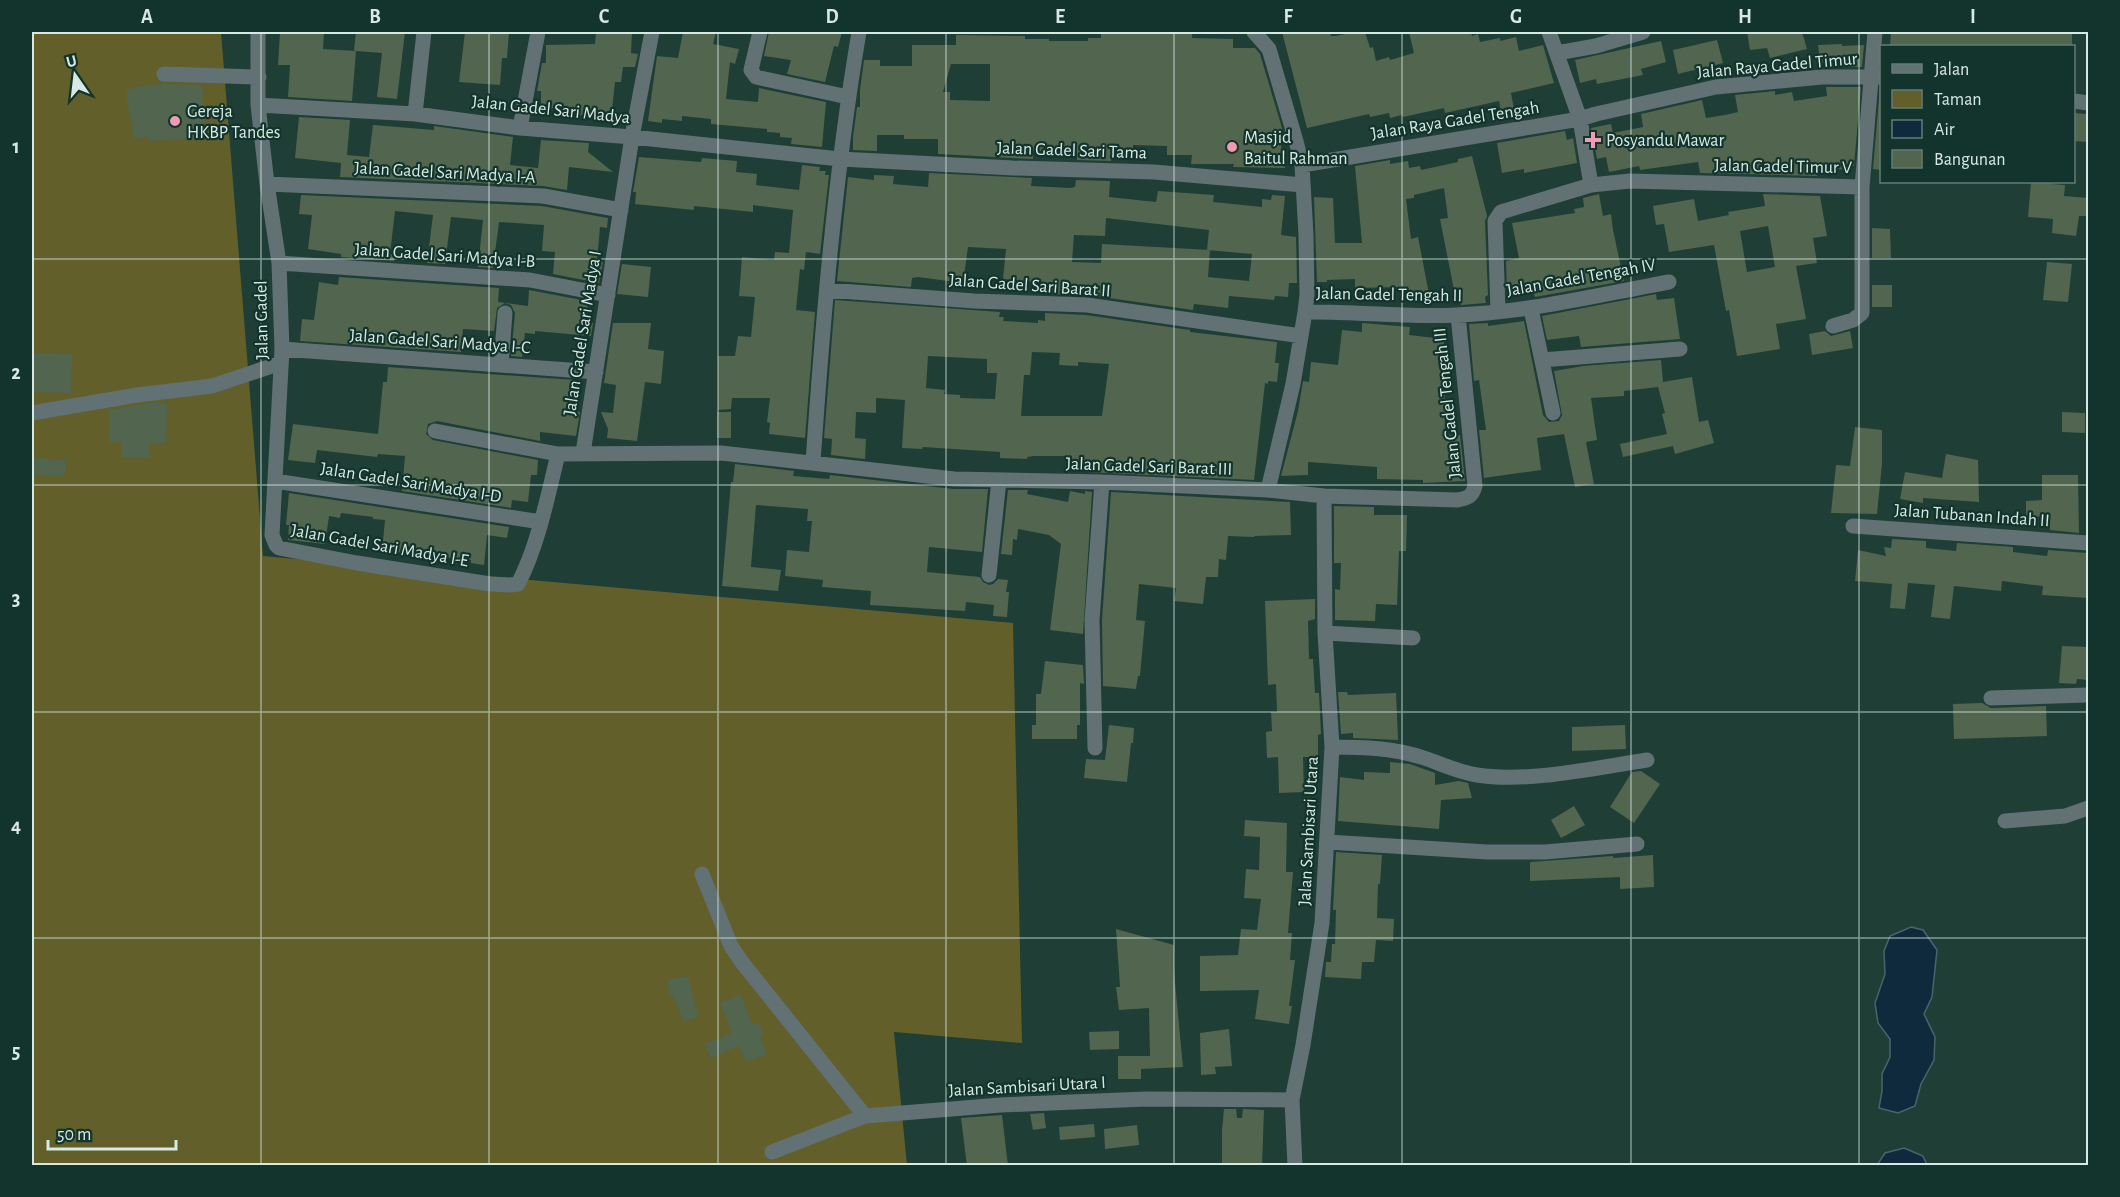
<svg xmlns="http://www.w3.org/2000/svg" width="2120" height="1197" font-family="'Alegreya Sans',sans-serif">
  <style>
    .green { fill: #625f2b }
    .water { fill: #102a3d; stroke: #4c636f; stroke-width: 1.5 }
    .building { fill: #52654f; fill-rule: evenodd }
    .lines { fill: none; stroke-linecap: round; stroke-linejoin: round }
    .minor { stroke: #627174; stroke-width: 15 }
    .grid { fill: none; stroke: #d7e9e3; stroke-width: 1.5; stroke-opacity: 0.55 }
    .poi-dot { fill: #f19ab1; stroke: #13342c; stroke-width: 2 }
    .labels { text-anchor: middle; stroke-width: 4.5; stroke-linejoin: round; paint-order: stroke }
    .street-label { font-size: 18px; fill: #d7e9e3; stroke: #13342c }
    .poi-label { font-size: 18px; fill: #d7e9e3; stroke: #13342c; text-anchor: start }
    .neatline { fill: none; stroke: #d7e9e3; stroke-width: 2 }
    .grid-label { font-size: 20px; text-anchor: middle; font-weight: bold; fill: #d7e9e3 }
  </style>
  <rect width="100%" height="100%" fill="#1e3e36"/>
  <path class="green" d="M32,32H221L263,556L1013,623L1022,1043L894,1032L907,1165H32Z"/>
  <path class="water" d="M1911,927L1923,930L1937,950L1932,997L1924,1014L1935,1037L1934,1060L1921,1084L1915,1106L1898,1113L1879,1108L1882,1091V1074L1890,1057V1039L1878,1023L1875,1003L1885,974L1884,951L1890,936Z
    M1904,1148L1923,1156L1927,1165H1877L1885,1153Z"/>
  <path class="building" d="M280,32H324L323,49L356,51L354,50L356,32H405L397,99L377,97L382,53L356,51L352,101L288,97L290,65H278Z
    M465,32H509L507,58H502L500,85L459,82Z
    M596,32H632L631,53L638,54L635,67H623L621,82H615L611,119L578,115V109L541,108V91H537L542,63H546V45L595,44Z
    M683,32H716L713,44L739,49L735,64L730,62L726,99L758,102L759,88L826,102L822,147L791,144L792,138L780,137V133L767,132V129L711,124V119L682,116V121L662,119V123L648,121L657,56L678,58Z
    M769,32H842L838,47L834,46L825,82L787,74L791,60L764,56Z
    M1130,32L1192,33V38L1233,39V48H1255L1260,54L1282,128L1281,151H1285V168L1233,167L1234,164H1191L1192,155H1167V146L1133,145V152H1112L1111,161L1077,160V151H1033V159L1013,158L938,154V139H904V135H877V151L853,150V137L857,107H860V90L864,60H880V66H912V45H956V35L1025,36V39H1049V41H1088V38H1101V34H1130ZM951,64H990V101L950,100V92H943Z
    M1282,32H1330L1331,36H1336L1354,32H1365L1370,48L1373,47L1376,61L1389,57L1390,60L1414,53L1409,32H1471L1472,36L1478,34L1480,42L1500,38V41L1516,37L1519,51L1543,45L1554,83L1511,93L1514,109L1501,112L1499,101L1445,113L1444,108L1403,117L1402,115L1390,118L1389,113L1370,117L1369,114L1307,128Z
    M1747,32H1802L1807,49L1770,58L1767,48L1750,50Z
    M1891,32H2072V46H1890Z
    M1717,40L1723,63L1678,74L1673,50Z
    M1661,41L1666,62L1641,69L1643,75L1597,84L1596,79L1580,83L1575,60Z
    M1842,44V46L1864,45L1862,67H1825V62L1820,63L1818,45Z
    M163,84L202,85L204,138L149,141L148,136L134,139L127,100V90L140,86Z
    M1826,87H1861L1854,166L1845,165L1844,170L1815,163L1817,176L1700,173L1698,162L1640,170L1639,166L1609,172L1606,157L1597,159L1591,128L1611,124L1613,133L1643,127L1641,114L1702,100L1706,118L1725,115L1738,112L1735,95L1775,91V95L1792,92L1794,101L1827,96Z
    M1880,87H1881V170L1873,169Z
    M2073,113L2088,114V142L2073,141Z
    M299,117L350,120L347,155L369,157L373,125L434,130V126L513,137L510,165L538,168L541,140L589,143L588,152L613,172L569,167L567,190L543,186L340,177L341,163L295,158Z
    M1565,131L1567,140L1573,138L1577,163L1524,173V169L1502,173L1497,143Z
    M1472,156L1487,216L1485,221L1488,295L1485,297L1486,303L1461,305L1459,290H1454L1440,219L1448,218L1444,188L1414,195V198L1406,199L1411,239L1418,237L1429,294L1406,299L1403,287L1355,288V279L1327,280V282H1317L1314,197L1333,198L1335,243H1362L1355,166L1390,160V164L1408,161L1409,168L1420,166L1421,170L1458,162V159Z
    M639,157L701,162L702,158L737,161L736,172L757,174L756,185L799,190L802,165L820,167L819,171H826L825,175H829L820,254L806,252L804,270L800,269L796,310L815,312L805,438L769,434L770,423L767,422L770,398H732L731,409L718,410V356H735L738,336L751,337L755,297L739,296L742,257L774,260L775,252L789,253L793,210L753,205V212L694,206V210L635,204L636,192H633Z
    M929,173L1032,178L1031,186L1070,188L1075,187L1076,180L1110,181L1109,197L1156,202L1158,191L1214,195L1213,202L1262,207V199L1271,200L1272,195L1285,196L1281,235L1296,237L1297,283H1289L1288,297L1275,296L1274,300L1229,296L1228,308L1194,304L1193,310L1088,295L1047,294V283L1003,279L1006,249L968,247L963,283L918,277L912,278L911,287L837,281L848,177L874,180V175L894,176L893,184L928,187ZM1106,218L1209,230L1207,250L1252,254L1249,281L1208,277L1210,250L1102,244L1101,263L1072,262L1074,235L1105,236Z
    M2031,182H2052V184L2065,185L2064,196L2088,198V216H2079L2076,236L2052,233L2053,219L2028,217Z
    M1599,194L1603,216L1611,214L1613,230L1624,281L1535,297L1533,291L1507,293L1506,261L1519,258L1512,223L1575,213L1574,209L1584,207L1583,198Z
    M1763,194L1820,196L1827,236L1813,238L1817,263L1796,266L1806,319L1776,324L1780,349L1737,356L1729,310L1726,311L1714,245L1669,252L1664,224L1656,225L1653,206L1694,199L1698,221L1729,215L1728,212L1765,206ZM1768,226L1775,267L1747,272L1740,231Z
    M301,195L542,206L608,218L607,228L600,227L597,261L603,262L599,283L553,274L555,252L542,251L544,225L499,222L493,268L478,267L483,220L451,217L445,264L427,263L433,215L395,211L390,254H395L394,261L341,257V254L308,249L312,215L299,214Z
    M1872,228L1890,229L1891,258H1872Z
    M2047,262L2072,264L2068,302L2043,300Z
    M622,264L651,267L648,297L617,294Z
    M339,277L499,288L498,302L528,306L529,290L587,301L589,323H593L591,336L535,331V334L525,333L522,357L511,356L515,313L511,305L505,303L497,308L494,331L463,329L461,352L300,341L302,319L314,320L319,282L338,285Z
    M1872,285H1892V307H1872Z
    M1656,294L1657,300L1674,298L1680,339L1581,347L1579,336L1547,340L1542,316Z
    M835,300L1000,312L999,317H1004L1003,321L1038,323V320L1045,321V313L1086,315L1190,330V332L1277,342L1275,363H1279L1277,382L1268,381V384L1265,383L1254,480L1086,472V466H1071L1072,456H1034L1027,457V459L1000,458V452L923,447L922,449L902,448L905,400L876,398V413L856,412L855,438L866,439L865,459L831,455L832,439L824,438ZM1032,352L1060,353L1059,365L1078,366V362L1109,364L1102,416H1021L1024,375H1030ZM928,356L987,359V373H997L995,399L960,398V395L944,394L945,390L926,388Z
    M1524,321L1543,415L1549,422L1559,421L1562,415L1554,371L1583,366L1661,360L1663,382L1692,377L1699,422L1708,420L1714,443L1675,454L1673,446L1623,457L1620,444L1667,434L1662,414L1665,413L1658,387L1624,391V396L1591,398L1597,440L1586,442L1594,484L1575,487L1564,434L1537,438L1541,470L1484,478L1479,430H1486L1479,380L1474,381L1469,324L1488,323V326Z
    M613,323H651L648,349L664,351L661,384L645,382L637,441L607,438L608,429L601,412L613,413L616,385L604,383Z
    M1362,323L1410,327L1409,335L1444,339L1445,435H1460L1465,481L1423,483V480L1377,479V467L1308,462V475L1281,476L1298,411L1303,381L1309,382L1311,362L1338,365L1342,330L1362,332Z
    M1825,331L1831,336L1850,331L1853,348L1812,355L1809,334Z
    M32,353L72,354L71,393L32,392Z
    M388,367L575,380L572,411L580,412L576,436L540,432V441L437,421L428,424L426,434L433,440L538,460L537,475H531L528,502L512,500L511,508L402,491L405,456L378,454L377,457L317,450L315,463L288,460L293,424L378,434L383,382H387Z
    M159,402V404H167L166,443H150V458L121,457V442H109V410Z
    M717,412H731V438H717Z
    M2062,412L2085,413V433L2062,432Z
    M1855,427L1882,430V464L1877,514L1831,513L1836,465L1850,466Z
    M1946,454L1978,460L1979,502L1923,498V503L1900,499L1905,472L1942,478Z
    M32,458L65,460V476L32,475Z
    M735,464L794,471L793,476L829,479L830,475L953,489H988L982,552L929,547L927,572L980,577L983,582L989,585L993,584L998,579L1008,580L1006,592H1009L1007,617L993,616L994,605L966,602L965,611L870,605L871,591L822,587L823,580L785,576L787,550L809,552L812,521H807L808,509L756,505L751,567L781,570L778,591L722,586L731,482H733Z
    M2042,475H2078L2079,533L2050,530V516L2026,517V501L2042,500Z
    M1008,490H1028L1027,494L1068,502L1070,491L1085,494V491L1092,492L1083,634L1050,630L1061,544L1049,535L1018,529L1017,540L1013,539L1012,555L1001,554Z
    M1111,492L1290,502L1291,535L1255,536L1254,537L1228,536L1226,560L1219,559L1218,577H1206L1203,604L1174,601L1176,588L1139,584L1136,620L1145,621L1140,676H1138L1136,689L1103,686L1102,620Z
    M289,493L509,527L507,538L487,535L484,565L471,563V560L434,556V555L382,551L385,520L373,519V517L341,513L340,518L329,516L325,544L288,540L289,525H286Z
    M1334,506L1374,507V515H1407L1406,551H1399L1397,605L1376,604L1375,621L1335,620V589L1340,590L1341,563H1334Z
    M1892,539L1926,541V548L1956,551L1957,543L2013,547V552L2047,556L2048,550L2088,553V598L2042,595L2043,586L2002,581L2001,591L1954,586L1950,619L1931,617L1935,585L1908,583L1905,609L1890,608L1892,584L1855,581L1858,550L1886,556L1884,547L1891,548Z
    M1315,599V619L1308,621L1309,659H1313L1315,693H1319L1321,734L1318,735V757H1303L1304,792L1279,793L1278,757L1267,758L1266,732L1272,731L1271,712H1277L1276,684L1268,685L1265,601Z
    M2062,646L2088,647V680L2077,679L2076,684L2059,683Z
    M1045,661L1083,665L1084,684L1080,683V725H1077V739H1032V725H1036V694H1041Z
    M1338,692H1347L1348,695L1396,693L1398,740L1353,738V733L1341,734Z
    M1982,703L1991,708L2046,706L2047,736L1954,739L1953,704Z
    M1109,725L1134,728L1133,743H1131L1127,782L1084,778L1086,759L1105,760Z
    M1625,725L1626,749L1572,751V727Z
    M1390,762L1410,764L1435,773V785L1459,781L1468,783L1472,798L1441,800L1439,829L1338,821L1340,777L1364,780V772L1390,773Z
    M1641,771L1660,784L1634,823L1610,807L1632,772Z
    M1574,806L1585,825L1561,838L1551,820Z
    M1245,820L1287,823L1286,872H1293L1288,933H1292L1290,960H1295L1289,1006H1292L1289,1024L1255,1019L1259,990L1200,991V956L1238,955L1241,929L1257,930L1261,899L1244,898L1246,869L1259,870L1260,837L1244,836Z
    M1336,852L1382,855L1380,884H1378L1377,918L1394,919L1393,941L1376,940L1374,962H1362L1361,979L1325,977L1326,962H1331L1332,944H1335L1336,910H1333Z
    M1653,855L1654,887L1620,889V877L1530,881V862L1613,856V858Z
    M1116,929L1174,945V972L1183,1067L1141,1069V1079H1118V1056H1150L1149,1008L1119,1010L1116,987H1120Z
    M688,976L698,1017L684,1022L673,995H670L666,981Z
    M741,995L752,1024L758,1022L764,1036L760,1038L767,1054L746,1062L739,1046L711,1058L705,1044L732,1033L720,1003Z
    M1229,1029L1232,1066L1215,1067L1216,1074L1201,1075L1200,1033Z
    M1119,1031V1049L1090,1050L1089,1032Z
    M1224,1109H1236L1237,1118H1242L1243,1109L1264,1110L1262,1166H1222V1130Z
    M1044,1113L1046,1128L1033,1130L1030,1114Z
    M1002,1115L1008,1166H967L961,1118Z
    M1094,1124L1095,1137L1060,1140L1059,1127Z
    M1137,1125L1139,1145L1105,1149L1104,1129Z"/>
  <g class="lines">
    <path class="minor" d="M258,32V105L267,184L279,263L282,349L272,535L276,545L279,548L357,563L490,584L511,585L518,584C538,546 548,495 558,454L721,453L954,479L1102,482L1268,490L1324,496L1457,500C1468,498 1472,497 1475,486L1458,315
      M760,32L751,70L756,77L848,97
      M1254,32L1269,49L1296,141L1302,165L1306,235L1307,295L1305,312L1293,384L1268,490
      M1549,32L1580,119L1591,185
      M1557,53L1596,46L1643,32
      M164,74L259,77
      M2074,101L2088,103
      M258,105L415,114L520,128L632,137L840,159L1013,168L1154,172L1303,185
      M415,114L424,32
      M520,128L538,32
      M1302,165L1580,119L1596,114L1716,87L1822,77H1882
      M267,184L543,196L621,210
      M279,263L530,280L608,295
      M827,290L974,301L1087,305L1301,336
      M1531,309L1553,413
      M1498,311L1495,221L1501,212L1591,185L1630,181L1862,187
      M1305,312C1355,311 1406,318 1456,315C1530,312 1598,295 1669,282
      M1833,326L1853,320L1862,313V187L1875,32
      M282,349L596,372
      M1542,360L1680,349
      M501,365L505,313
      M32,413L137,395L212,386L281,363
      M435,431L558,454
      M583,453L632,137L652,32
      M813,462C823,318 835,174 859,32
      M275,481L541,522
      M1853,526L2088,543
      M989,575L999,480
      M1325,633L1413,638
      M1991,698L2088,695
      M1332,747C1363,747 1394,748 1424,758C1442,764 1458,772 1477,775C1528,783 1594,768 1647,760
      M1095,748L1092,620L1102,482
      M2005,821L2065,816L2088,808
      M1328,842L1487,852H1545L1637,844
      M702,874L731,946L741,961L865,1116
      M772,1152L865,1116L1001,1105L1146,1099L1292,1100
      M1295,1166L1292,1100L1303,1045L1322,923L1332,747L1325,633L1324,496"/>
  </g>
  <path class="grid" d="M261,32V1166M489,32V1166M718,32V1166M946,32V1166M1174,32V1166M1402,32V1166M1631,32V1166M1859,32V1166M32,259H2088M32,485H2088M32,712H2088M32,938H2088"/>
  <g class="poi-dot">
    <circle cx="175" cy="121" r="6"/>
    <path d="M1590 131h6v6h6v6h-6v6h-6v-6h-6v-6h6z"/>
    <circle cx="1232" cy="147" r="6"/>
  </g>
  <g class="labels">
    <g class="street-label">
      <text transform="translate(1777 65) rotate(-5)" y="6">Jalan Raya Gadel Timur</text>
      <text transform="translate(551 109) rotate(6)" y="6">Jalan Gadel Sari Madya</text>
      <text transform="translate(1455 120) rotate(-9)" y="6">Jalan Raya Gadel Tengah</text>
      <text transform="translate(1072 150) rotate(2)" y="6">Jalan Gadel Sari Tama</text>
      <text transform="translate(1783 166) rotate(1)" y="6">Jalan Gadel Timur V</text>
      <text transform="translate(445 172) rotate(3)" y="6">Jalan Gadel Sari Madya I-A</text>
      <text transform="translate(445 255) rotate(4)" y="6">Jalan Gadel Sari Madya I-B</text>
      <text transform="translate(1581 277) rotate(-10)" y="6">Jalan Gadel Tengah IV</text>
      <text transform="translate(1030 285) rotate(4)" y="6">Jalan Gadel Sari Barat II</text>
      <text transform="translate(1389 294) rotate(1)" y="6">Jalan Gadel Tengah II</text>
      <text transform="translate(261 320) rotate(-91)" y="6">Jalan Gadel</text>
      <text transform="translate(582 333) rotate(-81)" y="6">Jalan Gadel Sari Madya I</text>
      <text transform="translate(440 341) rotate(4)" y="6">Jalan Gadel Sari Madya I-C</text>
      <text transform="translate(1447 403) rotate(-96)" y="6">Jalan Gadel Tengah III</text>
      <text transform="translate(1149 466) rotate(2)" y="6">Jalan Gadel Sari Barat III</text>
      <text transform="translate(411 482) rotate(9)" y="6">Jalan Gadel Sari Madya I-D</text>
      <text transform="translate(1972 515) rotate(4)" y="6">Jalan Tubanan Indah II</text>
      <text transform="translate(380 545) rotate(10)" y="6">Jalan Gadel Sari Madya I-E</text>
      <text transform="translate(1308 831) rotate(-87)" y="6">Jalan Sambisari Utara</text>
      <text transform="translate(1027 1086) rotate(-3)" y="6">Jalan Sambisari Utara I</text>
    </g>
    <g class="poi-label">
      <text x="187" y="117">Gereja<tspan x="187" dy="21">HKBP Tandes</tspan></text>
      <text x="1244" y="143">Masjid<tspan x="1244" dy="21">Baitul Rahman</tspan></text>
      <text x="1606" y="146">Posyandu Mawar</text>
    </g>
  </g>
  <rect width="2120" height="1197" fill="none" stroke="#13342c" stroke-width="66"/>
  <rect x="1880" y="45" width="195" height="138" fill="#13342c" stroke="#617c75" stroke-width="1.5"/>
  <rect x="1892" y="64" width="30" height="9" fill="#627174" stroke="#617c75" stroke-width="1.5"/>
  <text x="1934" y="75" font-size="18" fill="#d7e9e3">Jalan</text>
  <rect x="1892" y="90" width="30" height="18" fill="#625f2b" stroke="#617c75" stroke-width="1.5"/>
  <text x="1934" y="105" font-size="18" fill="#d7e9e3">Taman</text>
  <rect x="1892" y="120" width="30" height="18" fill="#102a3d" stroke="#617c75" stroke-width="1.5"/>
  <text x="1934" y="135" font-size="18" fill="#d7e9e3">Air</text>
  <rect x="1892" y="150" width="30" height="18" fill="#52654f" stroke="#617c75" stroke-width="1.5"/>
  <text x="1934" y="165" font-size="18" fill="#d7e9e3">Bangunan</text>
  <g transform="translate(75 75) rotate(346)" stroke="#13342c" stroke-width="4.5" paint-order="stroke">
  <path d="M0-4.5L10 22L0 15L-10 22Z" fill="#d7e9e3"/>
  <text y="-9" font-size="16" font-weight="bold" text-anchor="middle" fill="#d7e9e3">U</text>
  </g>
  <path d="M48 1140v9h128v-9" fill="none" stroke="#d7e9e3" stroke-width="3"/>
  <text x="57" y="1140" font-size="18" fill="#d7e9e3" stroke="#13342c" stroke-width="4.5" paint-order="stroke">50 m</text>
  <rect x="33" y="33" width="2054" height="1131" class="neatline"/>
  <g class="grid-label">
    <text x="147" y="23">A</text>
    <text x="375" y="23">B</text>
    <text x="604" y="23">C</text>
    <text x="832" y="23">D</text>
    <text x="1060" y="23">E</text>
    <text x="1288" y="23">F</text>
    <text x="1516" y="23">G</text>
    <text x="1745" y="23">H</text>
    <text x="1973" y="23">I</text>
    <text x="16" y="153">1</text>
    <text x="16" y="379">2</text>
    <text x="16" y="605">3</text>
    <text x="16" y="832">4</text>
    <text x="16" y="1058">5</text>
  </g>
</svg>
